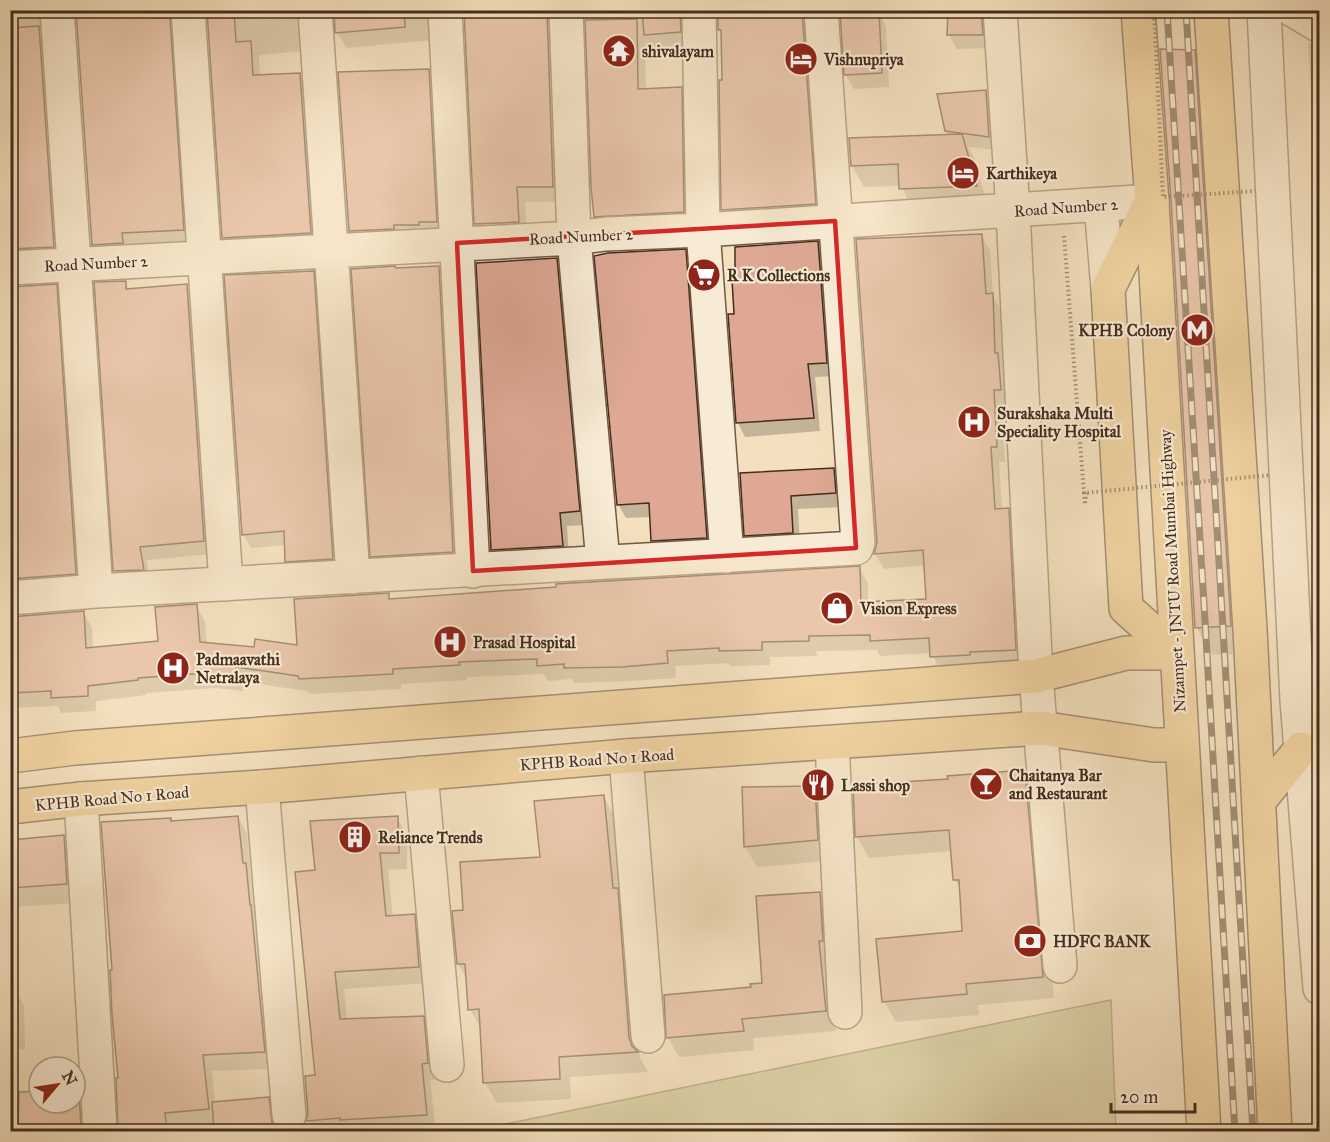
<svg xmlns="http://www.w3.org/2000/svg" width="1330" height="1142" font-family="'IM FELL Great Primer',serif">
  <style>
    .green { fill: #c2c08d; stroke: #837655; stroke-width: 1.5 }
    .shadow { fill: #0003 }
    .building { fill: #dea895; stroke: #442d1d; stroke-width: 1.5 }
    .lines { fill: none; stroke-linecap: round; stroke-linejoin: round }
    .minor-casing { stroke: #705a45; stroke-width: 36 }
    .major-casing { stroke: #442d1d; stroke-width: 36 }
    .highway-casing { stroke: #442d1d; stroke-width: 36 }
    .path { stroke: #442d1d; stroke-width: 4; stroke-dasharray: 1.5 3; stroke-linecap: butt }
    .minor { stroke: #f8ebd5; stroke-width: 33 }
    .major { stroke: #eac07f; stroke-width: 33 }
    .highway { stroke: #eac07f; stroke-width: 33 }
    .rail-casing { stroke: #442d1d; stroke-width: 7 }
    .rail { stroke: #f8ebd5; stroke-width: 4.5; stroke-dasharray: 14; stroke-linecap: butt }
    .path-bridge { stroke: #442d1d; stroke-width: 4; stroke-dasharray: 1.5 3; stroke-linecap: butt }
    .marked { fill: none; stroke: #d62828; stroke-width: 4.5; stroke-linejoin: round }
    .labels { text-anchor: middle; stroke-width: 4.5; stroke-linejoin: round; paint-order: stroke }
    .poi-label { font-size: 16px; font-weight: bold; fill: #442d1d; stroke: #f8ebd5; text-anchor: start }
    .street-label { font-size: 16px; fill: #442d1d; stroke: #f8ebd5 }
  </style>
  <rect width="100%" height="100%" fill="#f4e0be"/>
  <filter id="stains"><feTurbulence type="fractalNoise" baseFrequency=".00333" numOctaves="4"/><feColorMatrix values="0 0 0 0 .2 0 0 0 0 .09 0 0 0 0 .02 0 0 0 .5 -.17"/></filter>
  <radialGradient id="worn" r=".72"><stop offset=".6" stop-color="#630" stop-opacity="0"/><stop offset="1" stop-color="#630" stop-opacity=".3"/></radialGradient>
  <path class="green" d="M1111,1000L1116,1131H471Z"/>
  <path class="shadow" d="M10,10H54L62,262L10,267Z
    M77,10H185L192,245L102,260L93,244Z
    M208,10H313L306,51L259,55L260,76L300,75L308,90L319,248L232,253L223,238Z
    M335,10H442L435,40L346,48L337,32Z
    M465,10H564L561,202H525L527,237L485,239L476,224Z
    M586,10H696L689,47L645,50L646,90L681,89L690,104L692,227L605,231L596,216L592,187Z
    M719,10H820L824,219L732,224L723,209L724,82L723,35L720,30Z
    M950,10H987L990,48L957,49L949,35Z
    M878,11L886,26L889,87L854,89L846,75Z
    M1308,42L1320,48V198L1317,193Z
    M1194,51L1210,79L1246,654L1212,655L1196,627Z
    M428,71L436,83L443,234L357,243L350,231Z
    M986,92L994,106L997,150L968,147L974,157L988,207L913,210L901,186L864,187L852,166L949,136L946,130Z
    M981,235L990,250L993,296L1001,310L1003,364L1006,370L1009,405H1002L1005,462H999L1002,510H1008L1017,525L1024,665L941,672L932,653L880,656L877,650L816,651L817,656L770,657V665L730,666L728,663L675,666L676,678L632,681L574,683L572,679L548,681L544,674L467,677V680L401,684V689L309,694L307,691L244,682L243,691L216,688L146,693V695L96,701V711L61,713L58,706L10,708V618L83,612L92,628L93,649L160,642L196,606L205,621L207,644L256,649L298,647L388,595L391,601L859,567L868,583V603L928,600L926,565L884,569L875,554Z
    M817,243L825,256L834,376L815,377L820,431L745,437L738,423L730,315H736Z
    M685,251L693,265L714,551L661,554L653,540L652,517L626,518L618,504Z
    M556,259L564,273L586,525L567,526L569,559L500,563L492,549Z
    M438,267L446,281L460,566L380,570L372,556Z
    M313,272L321,286L340,572L295,575L287,561L286,545L251,548L243,534Z
    M125,282L129,290L187,286L194,299L211,554L147,560L150,582L123,584L115,571Z
    M56,286L65,301L84,589L10,597V288Z
    M833,469L841,483L843,507L798,509L800,547L754,549L746,535L741,474Z
    M1024,772L1036,793L1054,998L978,1005L979,1015L896,1022L884,1001L963,932L961,890L955,880L952,851L869,858L857,837L949,781Z
    M814,787L827,808L829,861L757,867L745,846Z
    M603,796L615,817L629,910L640,1058L648,1072L570,1077L571,1099L497,1103L485,1083L482,1031L470,1009L468,981L458,964L464,912L541,859Z
    M238,817L247,834L251,875L254,881L273,1069L212,1071L215,1103L268,1098L276,1112L278,1132H216L215,1126L174,1132H120V1079L113,972L172,823Z
    M397,818L407,835V869L388,870L393,917L414,915L424,932L428,983L344,989L347,1020L423,1018L433,1035L437,1080H430L436,1131L314,1132L308,1121L317,1076L316,871Z
    M63,837L74,856L77,903L12,907L10,841Z
    M820,894L831,913L829,960L836,1031L753,1038L754,1050L679,1057L668,1038L665,996L752,988L763,985Z
    M10,992H16L24,1006L25,1049H10Z
    M78,1090L88,1107L89,1132H19L20,1093L39,1092V1103H75V1091Z"/>
  <path class="building" d="M76,10H155V18H170L184,230L122,233L123,243L92,245Z
    M234,10L236,42L251,41L253,75L300,73L311,233L222,238L207,11Z
    M334,10H404L405,27L335,33Z
    M464,10H547L553,187H517L519,222L474,224Z
    M642,10H680L681,32L644,35Z
    M718,10H802L816,204L721,210L719,80H722L721,30H718Z
    M879,10L882,73L844,75L840,12Z
    M948,10H981L983,35H947Z
    M637,19L638,89L682,87L684,212L594,217L591,187L585,20Z
    M39,26L54,247L10,249V229L17,228L14,183H10V28Z
    M1160,49L1195,50L1231,626L1195,628L1171,200Z
    M429,69L437,222H419V225H394V229L349,231L338,72Z
    M986,90L989,137L945,131L937,94Z
    M962,134L977,186L899,189L898,164L851,166L849,138Z
    M982,234L986,294L993,293L995,353H998L1001,390H994L997,447H991L995,509L1009,508L1016,650L970,652V655L930,657L929,638L870,641V635L809,636V641L762,642V650L719,651V648L667,651L668,663L622,667L564,668V664L537,666V659L459,662L460,665L393,669V674L299,679L298,676L236,667L235,676L206,673L138,678V680L88,686V696L51,698V691L10,693V617L84,611L86,648L158,641L155,607L197,604L200,642L254,647L255,639L297,645L294,599L389,593V599L556,587V584L860,566L861,602L926,599L923,550L874,554L877,542L856,239Z
    M818,241L827,363L808,364L814,418L736,423L728,314H734L732,280H735V247Z
    M686,249L707,538L651,541L649,503L617,505L594,256L608,253Z
    M557,258L580,511L560,513L563,546L491,550L476,263Z
    M395,266L396,268L439,266L453,552L370,557L351,269Z
    M314,271L333,559L285,562L284,531L242,535L224,275Z
    M126,281V289L187,284L204,541L140,547L144,570L113,571L94,282Z
    M57,284L76,574L10,579V287Z
    M834,468L836,493L791,496L793,533L744,536L740,473Z
    M1025,770L1043,977L966,984L967,994L882,1002L876,939L962,931L959,880H953L949,830L855,837L853,785L948,779L947,776Z
    M815,786L818,840L744,847L742,787Z
    M604,795L613,888H618L629,1037L632,1046L638,1052L559,1057L560,1079L483,1083L479,1009L468,1010L465,964H457L452,911L463,910L460,862L540,857L534,801Z
    M238,816L243,863H246L250,905H251L265,1052L203,1055L209,1109L165,1113L167,1131H118L116,1078H118L112,1015L110,970H112L101,822L171,818V821Z
    M398,816L399,853H380L386,916L415,914L419,967L335,972L340,1019L424,1016L428,1063L422,1064L427,1115L340,1120V1118L306,1121L308,1113L305,1076L315,1075L295,872L315,870L310,821Z
    M64,835L67,884L10,888V840Z
    M820,892L823,941H819L826,1011L742,1019L744,1031L666,1038L664,995L751,987L750,984L762,983L756,896Z
    M75,1089H79L81,1131H18L19,1092L39,1091V1103H75Z
    M269,1097L273,1131H214L212,1102Z"/>
  <g class="lines">
    <defs>
      <path id="minor" d="M57,10L96,591
        M188,10L226,584
        M315,10L353,577
        M445,10L473,571
        M566,10L574,238L603,562
        M699,10L703,230L727,556
        M1000,10L1013,211L1036,676L1060,966
        M1264,10L1297,700L1320,988
        M1293,10L1320,26
        M1101,205L1108,289
        M10,268L574,238L606,234L703,230L1152,201
        M10,598L96,591L856,548L858,543L821,10
        M832,743L845,1012
        M626,756L648,1036
        M421,773L447,1065
        M262,787L289,1115
        M81,799L100,1130"/>
      <path id="major" d="M10,756L75,748L1036,676L1126,653H1176
        M10,807L81,799L262,787L626,756L1040,728L1154,745H1182"/>
      <path id="highway" d="M1138,10L1152,201L1204,1132
        M1211,10L1250,629L1275,1132
        M1151,202L1108,289L1126,608L1176,653
        M1259,801L1301,749"/>
    </defs>
    <use href="#minor" class="minor-casing"/>
    <use href="#major" class="major-casing"/>
    <use href="#highway" class="highway-casing"/>
    <path class="path" d="M1064,236L1084,493
      M1085,503L1087,490"/>
    <use href="#minor" class="minor"/>
    <use href="#major" class="major"/>
    <use href="#highway" class="highway"/>
    <defs>
      <path id="rail" d="M1167,10L1205,620L1235,1132
        M1186,10L1253,1132"/>
    </defs>
    <use href="#rail" class="rail-casing"/>
    <use href="#rail" class="rail"/>
    <path class="path-bridge" d="M1154,10L1163,197L1255,191
      M1085,503L1084,493L1271,475"/>
  </g>
  <path d="M0 0H1330V1142H0ZM835,221L856,548L473,571L457,243Z" fill="#f4e0be" fill-opacity=".55" fill-rule="evenodd"/>
  <path class="marked" d="M835,221L856,548L473,571L457,243Z"/>
  <defs>
    <symbol id="temple-disc" viewBox="-11 -11 22 22"><circle r="9.5" fill="#8f2418" stroke="#f8ebd5"/><path d="M0-6L5-2H3V0L6.5 2.5H4V6H1.5V3h-3V6H-4V2.5H-6.5L-3 0V-2H-5Z" fill="#fff"/></symbol>
    <symbol id="hotel-disc" viewBox="-11 -11 22 22"><circle r="9.5" fill="#8f2418" stroke="#f8ebd5"/><path d="M-6-4.5h1.5V1H6V5H4.5V3h-9V5H-6ZM-4 0a1.8 1.8 0 1 1 3.6 0ZM.5 0V-2.5h3Q6-2.5 6 0Z" fill="#fff"/></symbol>
    <symbol id="supermarket-disc" viewBox="-11 -11 22 22"><circle r="9.5" fill="#8f2418" stroke="#f8ebd5"/><path d="M-6-5.5h2.5l.6 2H6L4.5 2H-2.5L-4.4-4H-6ZM-1.5 3.2a1.3 1.3 0 1 0 .1 0ZM3 3.2a1.3 1.3 0 1 0 .1 0Z" fill="#fff"/></symbol>
    <symbol id="metro-disc" viewBox="-11 -11 22 22"><circle r="9.5" fill="#8f2418" stroke="#f8ebd5"/><path d="M-5.5 5V-5H-3L0 0L3-5H5.5V5H3V-.5L0 4L-3-.5V5Z" fill="#fff"/></symbol>
    <symbol id="hospital-disc" viewBox="-11 -11 22 22"><circle r="9.5" fill="#8f2418" stroke="#f8ebd5"/><path d="M-5-5h3v3.5h4V-5h3V5h-3V1.5h-4V5h-3Z" fill="#fff"/></symbol>
    <symbol id="shop-disc" viewBox="-11 -11 22 22"><circle r="9.5" fill="#8f2418" stroke="#f8ebd5"/><path d="M-5-2.5h2.3a2.7 3.5 0 0 1 5.4 0H5L5.5 6h-11ZM-1.5-2.5h3a1.5 2.3 0 0 0-3 0Z" fill="#fff"/></symbol>
    <symbol id="bar-disc" viewBox="-11 -11 22 22"><circle r="9.5" fill="#8f2418" stroke="#f8ebd5"/><path d="M-6-5H6L.8 .8V4.5H3.5V6h-7V4.5H-.8V.8Z" fill="#fff"/></symbol>
    <symbol id="restaurant-disc" viewBox="-11 -11 22 22"><circle r="9.5" fill="#8f2418" stroke="#f8ebd5"/><path d="M-5-6h1v4h1v-4h1v4h1v-4h1v5L-1.5 .5V6h-2V.5L-5-1ZM5-6V6H3V1.5H1.5Q1.5-4 5-6Z" fill="#fff"/></symbol>
    <symbol id="building-disc" viewBox="-11 -11 22 22"><circle r="9.5" fill="#8f2418" stroke="#f8ebd5"/><path d="M-4-6H4V6H1V3H-1V6H-4ZM-2.5-4.3h1.7v1.8h-1.7ZM.8-4.3h1.7v1.8H.8ZM-2.5-1h1.7V.8h-1.7ZM.8-1h1.7V.8H.8Z" fill="#fff"/></symbol>
    <symbol id="bank-disc" viewBox="-11 -11 22 22"><circle r="9.5" fill="#8f2418" stroke="#f8ebd5"/><path d="M-6-4H6V4H-6ZM0-2.3a2.3 2.3 0 1 0 0 4.6a2.3 2.3 0 1 0 0-4.6Z" fill="#fff"/></symbol>
  </defs>
  <g fill-rule="evenodd">
    <use href="#temple-disc" x="600" y="32" width="38" height="38"/>
    <use href="#hotel-disc" x="782" y="40" width="38" height="38"/>
    <use href="#hotel-disc" x="944" y="154" width="38" height="38"/>
    <use href="#supermarket-disc" x="685" y="256" width="38" height="38"/>
    <use href="#metro-disc" x="1178" y="311" width="38" height="38"/>
    <use href="#hospital-disc" x="955" y="403" width="38" height="38"/>
    <use href="#shop-disc" x="818" y="589" width="38" height="38"/>
    <use href="#hospital-disc" x="431" y="623" width="38" height="38"/>
    <use href="#hospital-disc" x="154" y="649" width="38" height="38"/>
    <use href="#bar-disc" x="967" y="765" width="38" height="38"/>
    <use href="#restaurant-disc" x="799" y="766" width="38" height="38"/>
    <use href="#building-disc" x="336" y="818" width="38" height="38"/>
    <use href="#bank-disc" x="1011" y="922" width="38" height="38"/>
  </g>
  <g class="labels">
    <g class="poi-label">
      <text x="642" y="57">shivalayam</text>
      <text x="824" y="65">Vishnupriya</text>
      <text x="986" y="179">Karthikeya</text>
      <text x="727" y="281">R K Collections</text>
      <text x="1174" y="336" text-anchor="end">KPHB Colony</text>
      <text x="997" y="419">Surakshaka Multi<tspan x="997" dy="18">Speciality Hospital</tspan></text>
      <text x="860" y="614">Vision Express</text>
      <text x="473" y="648">Prasad Hospital</text>
      <text x="196" y="665">Padmaavathi<tspan x="196" dy="18">Netralaya</tspan></text>
      <text x="1009" y="781">Chaitanya Bar<tspan x="1009" dy="18">and Restaurant</tspan></text>
      <text x="841" y="791">Lassi shop</text>
      <text x="378" y="843">Reliance Trends</text>
      <text x="1053" y="947">HDFC BANK</text>
    </g>
    <g class="street-label">
      <text transform="translate(1066 207) rotate(-4)" y="6">Road Number 2</text>
      <text transform="translate(581 236) rotate(-3)" y="6">Road Number 2</text>
      <text transform="translate(96 263) rotate(-3)" y="6">Road Number 2</text>
      <text transform="translate(1172 571) rotate(-93)" y="6">Nizampet - JNTU Road Mumbai Highway</text>
      <text transform="translate(597 759) rotate(-4)" y="6">KPHB Road No 1 Road</text>
      <text transform="translate(112 798) rotate(-5)" y="6">KPHB Road No 1 Road</text>
    </g>
  </g>
  <rect width="1330" height="1142" fill="none" stroke="#f4e0be" stroke-width="36"/>
  <rect x="12" y="12" width="1306" height="1118" fill="none" stroke="#442d1d" stroke-width="3"/>
  <rect x="18" y="18" width="1294" height="1106" fill="none" stroke="#442d1d" stroke-width="1.5"/>
  <g transform="translate(57 1085) rotate(61)"><circle r="28" fill="#f8ebd5" stroke="#b09f8b" stroke-width="1.5"/>
  <path d="M0-4.5L10 22L0 15L-10 22Z" fill="#8f2418"/>
  <text y="-9" font-size="16" font-weight="bold" text-anchor="middle" fill="#442d1d">N</text>
  </g>
  <path d="M1111 1103v9h84v-9" fill="none" stroke="#442d1d" stroke-width="3"/>
  <text x="1120" y="1103" font-size="18" fill="#442d1d" stroke="#f8ebd5" stroke-width="4.5" paint-order="stroke">20 m</text>
  <rect width="100%" height="100%" filter="url(#stains)"/>
  <rect width="100%" height="100%" fill="url(#worn)"/>
</svg>
